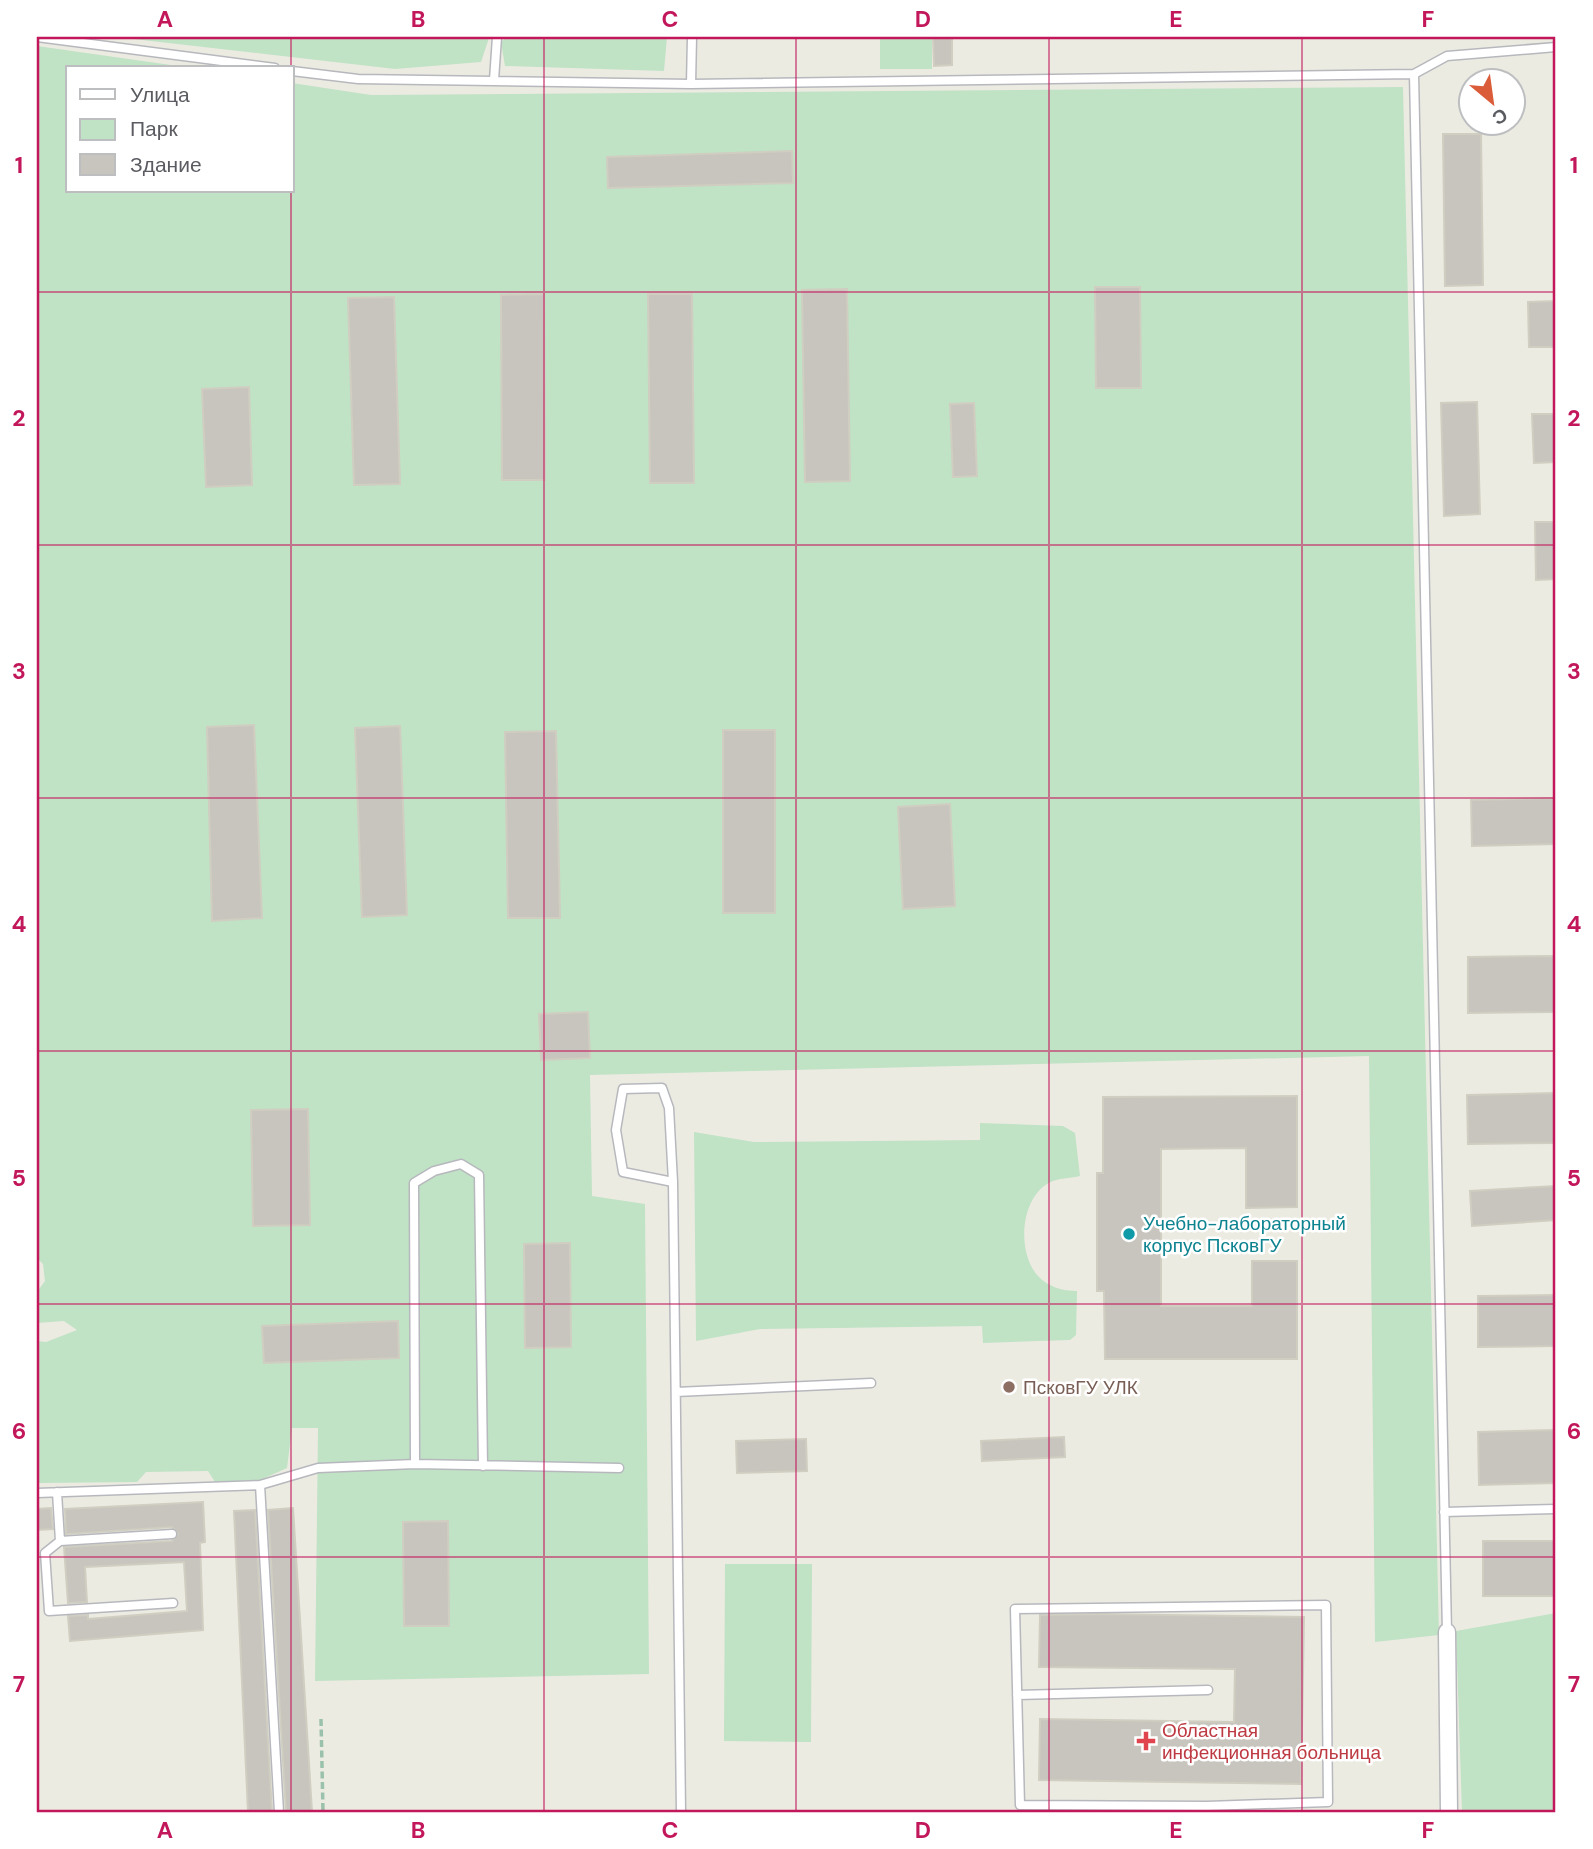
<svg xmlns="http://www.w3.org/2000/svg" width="1593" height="1849" font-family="'DM Sans',sans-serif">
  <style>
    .green { fill: #c0e2c5 }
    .building { fill: #c7c5be; stroke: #d0cdc1; stroke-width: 2 }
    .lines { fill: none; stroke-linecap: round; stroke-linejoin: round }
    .lane-casing { stroke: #b7b8bd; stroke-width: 11 }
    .street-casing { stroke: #b7b8bd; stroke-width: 19 }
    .path { stroke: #9ac1ab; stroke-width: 3.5; stroke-dasharray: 7 3.5; stroke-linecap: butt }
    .lane { stroke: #fff; stroke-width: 8 }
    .street { stroke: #fff; stroke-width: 16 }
    .grid { fill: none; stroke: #c2185b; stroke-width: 2; stroke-opacity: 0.55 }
    .culture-dot { fill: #0f9aa8; stroke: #fff; stroke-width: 2.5 }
    .education-dot { fill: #8d6e63; stroke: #fff; stroke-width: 2.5 }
    .health-dot { fill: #e0444e; stroke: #fff; stroke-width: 2.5 }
    .labels { text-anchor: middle; stroke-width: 5; stroke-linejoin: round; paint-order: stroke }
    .culture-label { font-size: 19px; fill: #0d838f; stroke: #fff; text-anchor: start }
    .education-label { font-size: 19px; fill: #785e54; stroke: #fff; text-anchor: start }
    .health-label { font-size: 19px; fill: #be3a42; stroke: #fff; text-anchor: start }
    .neatline { fill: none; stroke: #c2185b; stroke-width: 2.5 }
    .grid-label { font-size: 23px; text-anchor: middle; font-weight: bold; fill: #c2185b }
  </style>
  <rect width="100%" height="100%" fill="#ecebe2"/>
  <path class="green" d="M116,37H482L489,38L481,62L395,69Z
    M507,37H667L664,71L505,66L501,42Z
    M880,37H932V69H880Z
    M37,46L192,68H68V191H292V83L371,95L1403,87L1439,1635L1375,1642L1369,1056L590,1075L592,1196L645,1204L649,1674L315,1681L318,1428H292L287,1468L258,1481L215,1482L208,1471L146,1472L137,1482L37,1483V1341L46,1342L77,1330L64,1321L37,1323V1292L45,1281L43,1264L37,1258Z
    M980,1123L1063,1126L1075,1133L1080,1176C1071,1178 1061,1178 1053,1181C1020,1194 1016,1252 1038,1276C1048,1287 1063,1291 1077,1291L1076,1335L1070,1340L983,1343L982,1326L760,1329L696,1341L694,1132L754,1142L980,1140Z
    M725,1564H812L811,1742L724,1741Z
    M1556,1613V1812H1462L1456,1631Z"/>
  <path class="building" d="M933,38H952V65L934,66Z
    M1443,134H1481L1483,285L1445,286Z
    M792,151L793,183L608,188L607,157Z
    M1095,287H1140L1141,388H1096Z
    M847,289L850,481L805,482L802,290Z
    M544,294L545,480H502L501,295Z
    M648,294H692L694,483H650Z
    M394,297L400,484L354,485L348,298Z
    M1556,301V347H1529L1528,302Z
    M249,387L252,485L206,487L202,389Z
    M1477,402L1480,514L1444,516L1441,403Z
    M974,403L977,476L953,477L950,404Z
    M1532,414H1556V462L1534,463Z
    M1535,522H1556V579L1536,580Z
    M254,725L262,918L212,921L207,727Z
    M400,726L407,915L362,917L355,728Z
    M723,730H775V913H723Z
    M556,731L560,918H508L505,732Z
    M1556,798V844L1472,846L1471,800Z
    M950,804L955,906L903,909L898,807Z
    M1556,956V1012L1468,1013V957Z
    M588,1012L590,1058L541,1060L539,1014Z
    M1556,1093V1143L1468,1144L1467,1095Z
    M1297,1096V1207L1246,1208V1148L1161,1149V1306H1252V1261H1297V1359H1105L1104,1291H1097V1173H1103V1097Z
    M308,1109L310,1225L253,1226L251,1110Z
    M1556,1186V1220L1472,1226L1470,1191Z
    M570,1243L571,1347L525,1348L524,1244Z
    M1556,1295V1346L1478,1347V1296Z
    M398,1321L399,1358L264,1363L262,1326Z
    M1556,1430V1483L1479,1485L1478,1432Z
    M1064,1437L1065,1457L982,1461L981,1441Z
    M806,1439L807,1471L737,1473L736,1441Z
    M203,1502L205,1542L200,1543L203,1630L70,1641L68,1616L88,1615V1619L187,1611L184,1562L85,1567L87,1602L68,1603L64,1547L172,1541L178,1534L172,1527L66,1534L65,1509Z
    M51,1508L53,1529L37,1530V1509Z
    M293,1508L312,1812H286L268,1510Z
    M255,1510L272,1812H248L234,1511Z
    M448,1521L449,1626H404L403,1522Z
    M1483,1541H1556V1596H1483Z
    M1100,1614L1304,1617L1301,1784L1039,1780L1040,1719L1234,1722L1235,1669L1039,1667L1040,1615Z"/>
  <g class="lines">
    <defs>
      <path id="lane" d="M37,37L275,68
        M292,71L358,79L691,84L1414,74L1447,1632
        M1414,74L1447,56L1556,47
        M494,80L497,37
        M691,84L692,37
        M673,1182L623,1172L616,1130L623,1089L662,1088L669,1108L673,1182L681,1812
        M676,1392L871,1383
        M415,1464L414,1183L434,1171L461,1164L479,1175L483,1466
        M260,1485L318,1468L415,1464L619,1468
        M57,1492L60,1541L45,1553L49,1611L173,1603
        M37,1493L260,1485L279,1812
        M1444,1512L1556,1509
        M60,1541L172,1534
        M1326,1605L1328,1802L1207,1806L1020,1805L1015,1609Z
        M1017,1695L1208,1690"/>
      <path id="street" d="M1447,1632L1449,1812"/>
    </defs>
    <use href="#lane" class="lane-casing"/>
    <use href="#street" class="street-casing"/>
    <path class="path" d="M321,1719L323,1812"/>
    <use href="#lane" class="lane"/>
    <use href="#street" class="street"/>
  </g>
  <path class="grid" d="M291,37V68M544,37V1812M796,37V1812M1049,37V1812M1302,37V1812M291,191V1812M37,292H1556M37,545H1556M37,798H1556M37,1051H1556M37,1304H1556M37,1557H1556"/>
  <circle class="culture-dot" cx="1129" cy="1234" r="7"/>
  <circle class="education-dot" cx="1009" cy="1387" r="7"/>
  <path class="health-dot" d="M1142.5 1730.5h7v7h7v7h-7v7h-7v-7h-7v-7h7z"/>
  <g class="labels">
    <g class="culture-label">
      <text x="1143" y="1230">Учебно-лабораторный<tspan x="1143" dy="22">корпус ПсковГУ</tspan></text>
    </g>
    <g class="education-label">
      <text x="1023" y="1394">ПсковГУ УЛК</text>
    </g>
    <g class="health-label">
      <text x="1162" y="1737">Областная<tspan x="1162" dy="22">инфекционная больница</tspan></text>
    </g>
  </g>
  <rect width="1593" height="1849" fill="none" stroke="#ffffff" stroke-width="77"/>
  <rect x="66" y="66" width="228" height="126" fill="#ffffff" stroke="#bdbec0" stroke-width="2"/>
  <rect x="80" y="89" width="35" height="10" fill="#ffffff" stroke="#bdbec0" stroke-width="2"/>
  <text x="130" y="102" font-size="21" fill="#5a5c61">Улица</text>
  <rect x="80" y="119" width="35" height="21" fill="#c0e2c5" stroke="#bdbec0" stroke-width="2"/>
  <text x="130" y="136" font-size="21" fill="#5a5c61">Парк</text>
  <rect x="80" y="154" width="35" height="21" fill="#c7c5be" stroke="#bdbec0" stroke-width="2"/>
  <text x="130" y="172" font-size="21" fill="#5a5c61">Здание</text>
  <g transform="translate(1492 102) rotate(151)"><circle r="33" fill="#ffffff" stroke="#bdbec0" stroke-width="2"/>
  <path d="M0-5L12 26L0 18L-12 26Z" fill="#da5c39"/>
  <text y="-10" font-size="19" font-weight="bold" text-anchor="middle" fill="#5a5c61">С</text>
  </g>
  <rect x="38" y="38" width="1516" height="1773" class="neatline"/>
  <g class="grid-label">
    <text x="165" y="27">A</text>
    <text x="418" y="27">B</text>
    <text x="670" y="27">C</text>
    <text x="923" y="27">D</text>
    <text x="1176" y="27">E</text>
    <text x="1428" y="27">F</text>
    <text x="19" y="173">1</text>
    <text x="1574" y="173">1</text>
    <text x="19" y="426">2</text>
    <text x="1574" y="426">2</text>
    <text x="19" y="679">3</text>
    <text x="1574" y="679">3</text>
    <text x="19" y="932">4</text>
    <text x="1574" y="932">4</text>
    <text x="19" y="1186">5</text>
    <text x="1574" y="1186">5</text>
    <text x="19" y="1439">6</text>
    <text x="1574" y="1439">6</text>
    <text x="19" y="1692">7</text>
    <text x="1574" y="1692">7</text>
    <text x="165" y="1838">A</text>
    <text x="418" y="1838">B</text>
    <text x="670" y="1838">C</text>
    <text x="923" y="1838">D</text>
    <text x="1176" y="1838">E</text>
    <text x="1428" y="1838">F</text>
  </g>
</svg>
